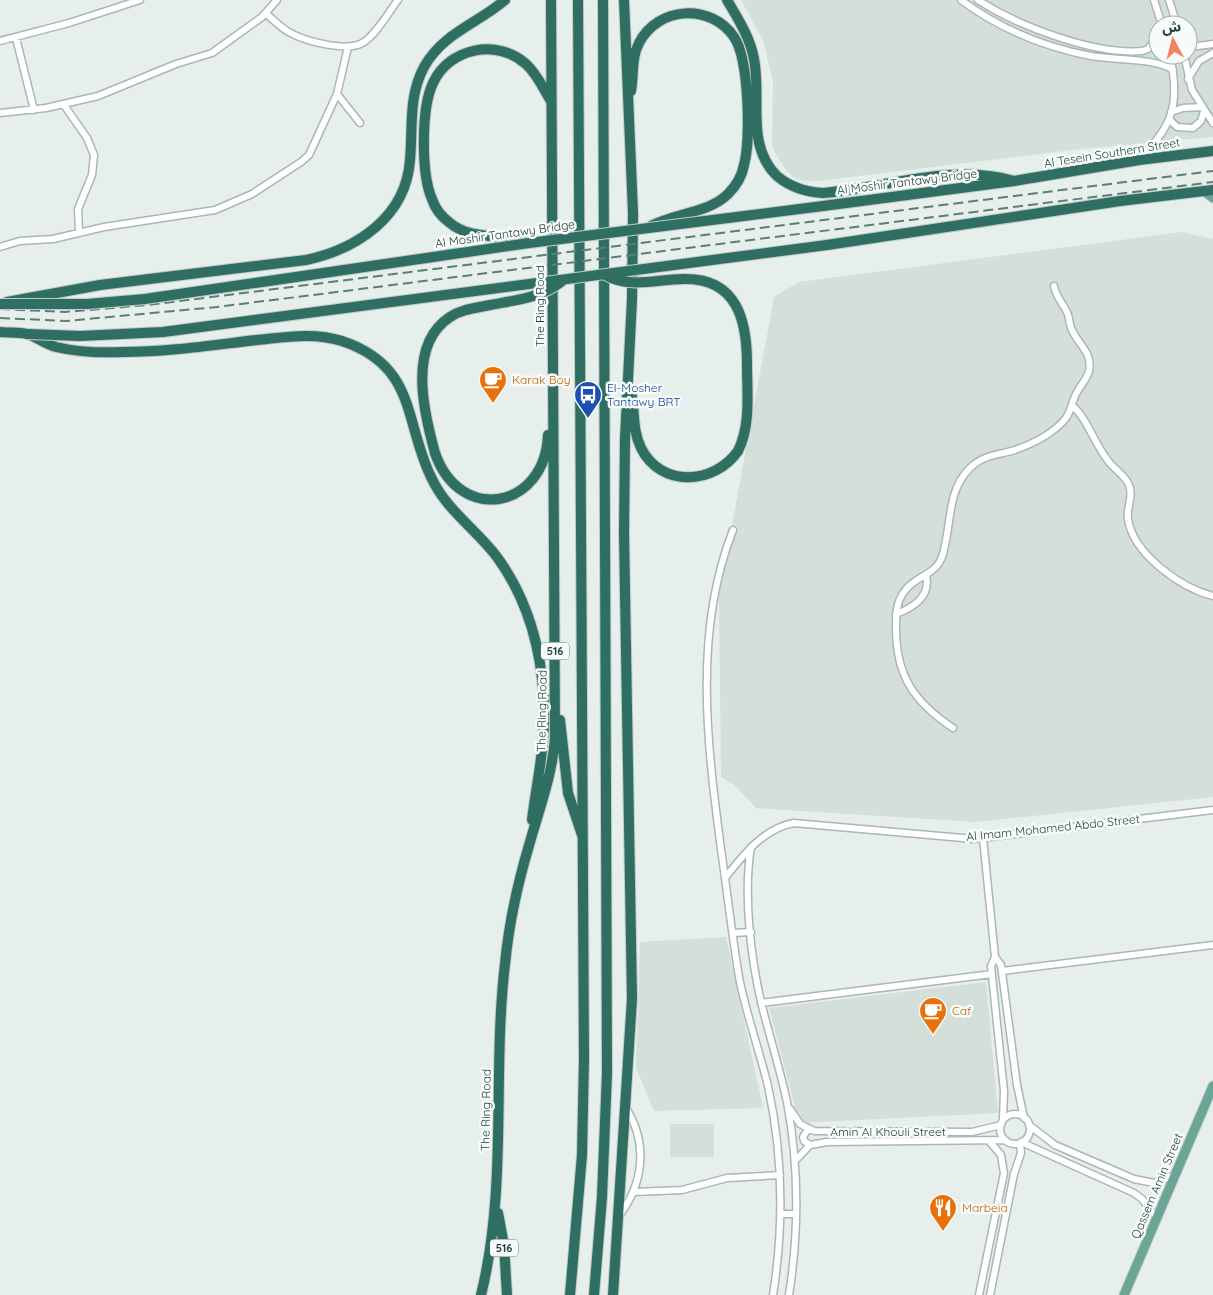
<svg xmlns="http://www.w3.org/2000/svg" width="1213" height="1295" font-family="Quicksand,'Noto Sans Arabic',sans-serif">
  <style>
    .built { fill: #d4dfda; fill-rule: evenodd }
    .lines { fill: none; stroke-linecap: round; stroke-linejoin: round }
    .minor-casing { stroke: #a8b8b2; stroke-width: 9 }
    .major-casing { stroke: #c2cac8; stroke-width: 11 }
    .highway-casing { stroke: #c2cac8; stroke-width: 12 }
    .minor { stroke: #fff; stroke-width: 6 }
    .major { stroke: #6aa596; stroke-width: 9 }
    .highway { stroke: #2f6f62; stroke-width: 10 }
    .rail { stroke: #5f7d75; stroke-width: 2; stroke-dasharray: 10 5; stroke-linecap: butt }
    .highway-bridge-casing { stroke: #c2cac8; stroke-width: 12; stroke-linecap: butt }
    .highway-bridge { stroke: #2f6f62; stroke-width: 10 }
    .labels { text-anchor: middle; stroke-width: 5; stroke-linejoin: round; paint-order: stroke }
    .shield { fill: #f7fbf9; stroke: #637a73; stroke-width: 1 }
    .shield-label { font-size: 11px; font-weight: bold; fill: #24423a }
    .street-label { font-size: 12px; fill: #24423a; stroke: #f7fbf9 }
    .food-label { font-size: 12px; fill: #c56008; stroke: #f7fbf9; text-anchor: start }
    .transit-label { font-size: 12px; fill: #164399; stroke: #f7fbf9; text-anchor: start }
  </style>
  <rect width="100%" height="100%" fill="#e6efeb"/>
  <path class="built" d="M741,0H1213V137L1081,149L818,181H803L793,177L786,170L774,151L772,144L773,82L770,68L763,40ZM1158,25H1188V55H1158Z
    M1182,232L1213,239V797L975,822L756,808L733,784L721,777L719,596L774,297L799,282Z
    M726,937L763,1108L654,1111L636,1068L640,942Z
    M986,982L998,1113L799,1123L769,1008Z
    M670,1124H714V1157H670Z"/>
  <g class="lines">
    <defs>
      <path id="minor" d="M961,0C1000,29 1044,47 1091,56C1113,60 1157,58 1173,70
        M978,0C1018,26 1094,55 1142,51L1148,49L1158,37
        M1154,0L1162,25
        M1169,0L1177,25
        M266,14C273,19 279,26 287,31C303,41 348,53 364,42C378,32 388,13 398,0
        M16,38L34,110
        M0,41L69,23L140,0
        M1188,45L1198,46L1213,44
        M1184,55L1192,90L1213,123
        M1188,79L1199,61L1213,53
        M337,94L360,123
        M64,105L87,138L94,155L92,175L78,209L79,232
        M1171,112L1183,108L1202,107
        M0,113L46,108L98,96L176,64L212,53L262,17L277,0
        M1169,119L1177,127L1193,128L1201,121L1204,111
        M1139,160C1174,125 1180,103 1170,55
        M0,247L20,241L53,239L104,227L215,210L252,194L301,162L309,155L337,94L348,47
        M1072,405C1089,421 1094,444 1109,462C1115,470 1126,476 1129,485C1134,496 1126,508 1128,519C1133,554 1181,588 1213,596
        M733,530C693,632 707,743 721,849C727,891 732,935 739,977C746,1014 759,1049 768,1086C783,1155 784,1225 773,1295
        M896,614C913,608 931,596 926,576
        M953,728C914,702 896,676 896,628C896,616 896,602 904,592C914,576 935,576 942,557C952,527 946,491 970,468C983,455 998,455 1015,450C1032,444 1054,433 1066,418C1071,411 1072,402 1076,394C1080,386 1087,379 1089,371C1093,353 1078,344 1072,330C1069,325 1070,318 1067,312C1062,302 1056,297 1054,286
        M983,838L995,957L1001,965L1017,1085L1024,1118
        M751,847C743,895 751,960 762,1006C770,1038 780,1069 787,1102C799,1166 799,1231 789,1295
        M725,878C743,855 764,828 794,823L974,839L1213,810
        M733,933L751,932
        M995,957L991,966L1004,1091L1003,1120
        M1002,971L1213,945
        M761,1003L992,974
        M790,1109L800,1124L814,1131L972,1132L1001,1125
        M1000 1129a15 15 0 1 1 30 0a15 15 0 1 1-30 0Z
        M1029,1125L1055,1145L1134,1179L1154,1183L1175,1175
        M808,1129L803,1137L804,1141L810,1145
        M1021,1142L1134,1193L1142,1199L1157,1218
        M795,1161L810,1145L827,1142L1005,1140
        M634,1192L682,1190L727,1178L780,1175
        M781,1214H796
        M619,1216C644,1183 648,1143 626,1108
        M979,1295L1004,1173L1001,1155L990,1142
        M990,1295L1014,1174L1021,1153L1020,1143"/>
      <path id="major" d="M1204,191L1213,198
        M1124,1295L1213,1086"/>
      <path id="highway" d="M727,0C738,19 750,37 754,59C762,98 745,145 777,176C790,187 806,192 823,193C886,188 952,163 1014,181
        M631,91C634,75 631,58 639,43C658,6 711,3 734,37C749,59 751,139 744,165C742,176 736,186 728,194C709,213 675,213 651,226
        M823,206L1014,181L1139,160L1213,151
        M529,243C503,232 473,242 450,223C442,217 435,209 432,199C421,174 421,108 433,83C449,48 497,38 526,64C537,74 543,88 551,101
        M827,245L1120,201L1213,190
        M7,302L100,285L306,260C357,249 406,217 410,160C413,128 408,97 424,67C443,33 477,24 505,0
        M0,332C8,333 19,332 27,334C37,337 45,344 56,347C77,352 101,353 123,352C168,352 213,345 257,340C286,337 314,332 342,341C417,366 404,422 431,477C446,510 476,529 497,557C535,609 548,676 543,740C541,767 535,794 532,820
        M631,391C635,410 632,430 641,448C661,488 714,485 738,451
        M435,453C460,525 545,509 548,435
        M560,720L568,793L582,835
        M498,1213L504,1245L507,1295
        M481,1295C508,1186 492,1074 505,964C509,922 518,882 530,842C540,807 552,775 555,739L551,0
        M570,1295L582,1155L584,1059L578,0
        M594,1295L602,1197L607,1073L603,0
        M613,1295L632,999L624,533L625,439L632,299L633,213L624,0"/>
    </defs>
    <use href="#minor" class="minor-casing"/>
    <use href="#major" class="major-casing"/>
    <use href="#highway" class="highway-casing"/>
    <use href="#minor" class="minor"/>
    <use href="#major" class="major"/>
    <use href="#highway" class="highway"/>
    <path class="rail" d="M0,309L65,312L148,305L1213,171
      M0,318L66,321L217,307L1213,182"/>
    <defs>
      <path id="highway-bridge" d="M605,275C631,289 657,279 684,279C738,278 747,322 747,364C747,393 751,425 738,451
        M0,304H87L145,299L529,243L823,206
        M28,334L80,336L163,332L827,245
        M435,453C424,413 407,345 450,317C462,309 476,308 490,305C516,300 541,298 562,281"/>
    </defs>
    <use href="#highway-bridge" class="highway-bridge-casing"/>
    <use href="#highway-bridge" class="highway-bridge"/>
  </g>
  <defs>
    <symbol id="cafe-pin" viewBox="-11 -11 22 30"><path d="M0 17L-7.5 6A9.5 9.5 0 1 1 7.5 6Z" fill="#e8710a" stroke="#f7fbf9"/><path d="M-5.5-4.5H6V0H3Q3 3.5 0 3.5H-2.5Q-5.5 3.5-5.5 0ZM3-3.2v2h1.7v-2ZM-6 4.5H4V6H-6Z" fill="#fff"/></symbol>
    <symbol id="bus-pin" viewBox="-11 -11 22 30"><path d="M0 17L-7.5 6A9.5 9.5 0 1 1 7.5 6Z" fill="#1a4fb4" stroke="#f7fbf9"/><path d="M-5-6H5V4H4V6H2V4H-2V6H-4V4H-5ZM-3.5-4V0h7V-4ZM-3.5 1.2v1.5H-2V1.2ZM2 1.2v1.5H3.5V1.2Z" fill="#fff"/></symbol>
    <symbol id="restaurant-pin" viewBox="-11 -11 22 30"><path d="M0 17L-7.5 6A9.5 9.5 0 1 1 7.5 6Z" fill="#e8710a" stroke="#f7fbf9"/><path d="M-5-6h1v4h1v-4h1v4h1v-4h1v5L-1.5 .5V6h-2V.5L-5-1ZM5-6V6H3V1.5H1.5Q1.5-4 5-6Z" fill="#fff"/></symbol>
  </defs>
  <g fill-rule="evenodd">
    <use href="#cafe-pin" x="477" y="364" width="32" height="43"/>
    <use href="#bus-pin" x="572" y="379" width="32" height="43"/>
    <use href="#cafe-pin" x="917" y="995" width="32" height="43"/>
    <use href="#restaurant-pin" x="927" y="1192" width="32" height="43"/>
  </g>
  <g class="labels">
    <g class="shield">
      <rect x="541" y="642.5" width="28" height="17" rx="4"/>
      <rect x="490" y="1239.5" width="28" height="17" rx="4"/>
    </g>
    <g class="shield-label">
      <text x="555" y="655">516</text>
      <text x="504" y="1252">516</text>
    </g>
    <g class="street-label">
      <text transform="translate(1112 153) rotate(-9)" y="4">Al Tesein Southern Street</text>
      <text transform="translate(907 182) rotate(-7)" y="4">Al Moshir Tantawy Bridge</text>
      <text transform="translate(505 234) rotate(-8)" y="4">Al Moshir Tantawy Bridge</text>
      <text transform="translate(540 306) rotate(-90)" y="4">The Ring Road</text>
      <text transform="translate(542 711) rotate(-89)" y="4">The Ring Road</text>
      <text transform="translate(1053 828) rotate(-6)" y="4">Al Imam Mohamed Abdo Street</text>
      <text transform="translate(486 1110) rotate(-89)" y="4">The Ring Road</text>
      <text x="888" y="1136">Amin Al Khouli Street</text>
      <text transform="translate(1157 1186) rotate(-67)" y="4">Qassem Amin Street</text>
    </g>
    <g class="food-label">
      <text x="512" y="384">Karak Boy</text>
      <text x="952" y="1015">Caf</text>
      <text x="962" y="1212">Marbeia</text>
    </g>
    <g class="transit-label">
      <text x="607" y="392">El-Mosher<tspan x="607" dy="14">Tantawy BRT</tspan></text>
    </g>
  </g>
  <g transform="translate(1173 40) rotate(353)"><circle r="24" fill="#f7fbf9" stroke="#a3b1ad"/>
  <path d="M0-4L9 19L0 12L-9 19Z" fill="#f4845f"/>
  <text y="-8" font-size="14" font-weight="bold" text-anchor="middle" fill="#24423a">ش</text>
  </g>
</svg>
